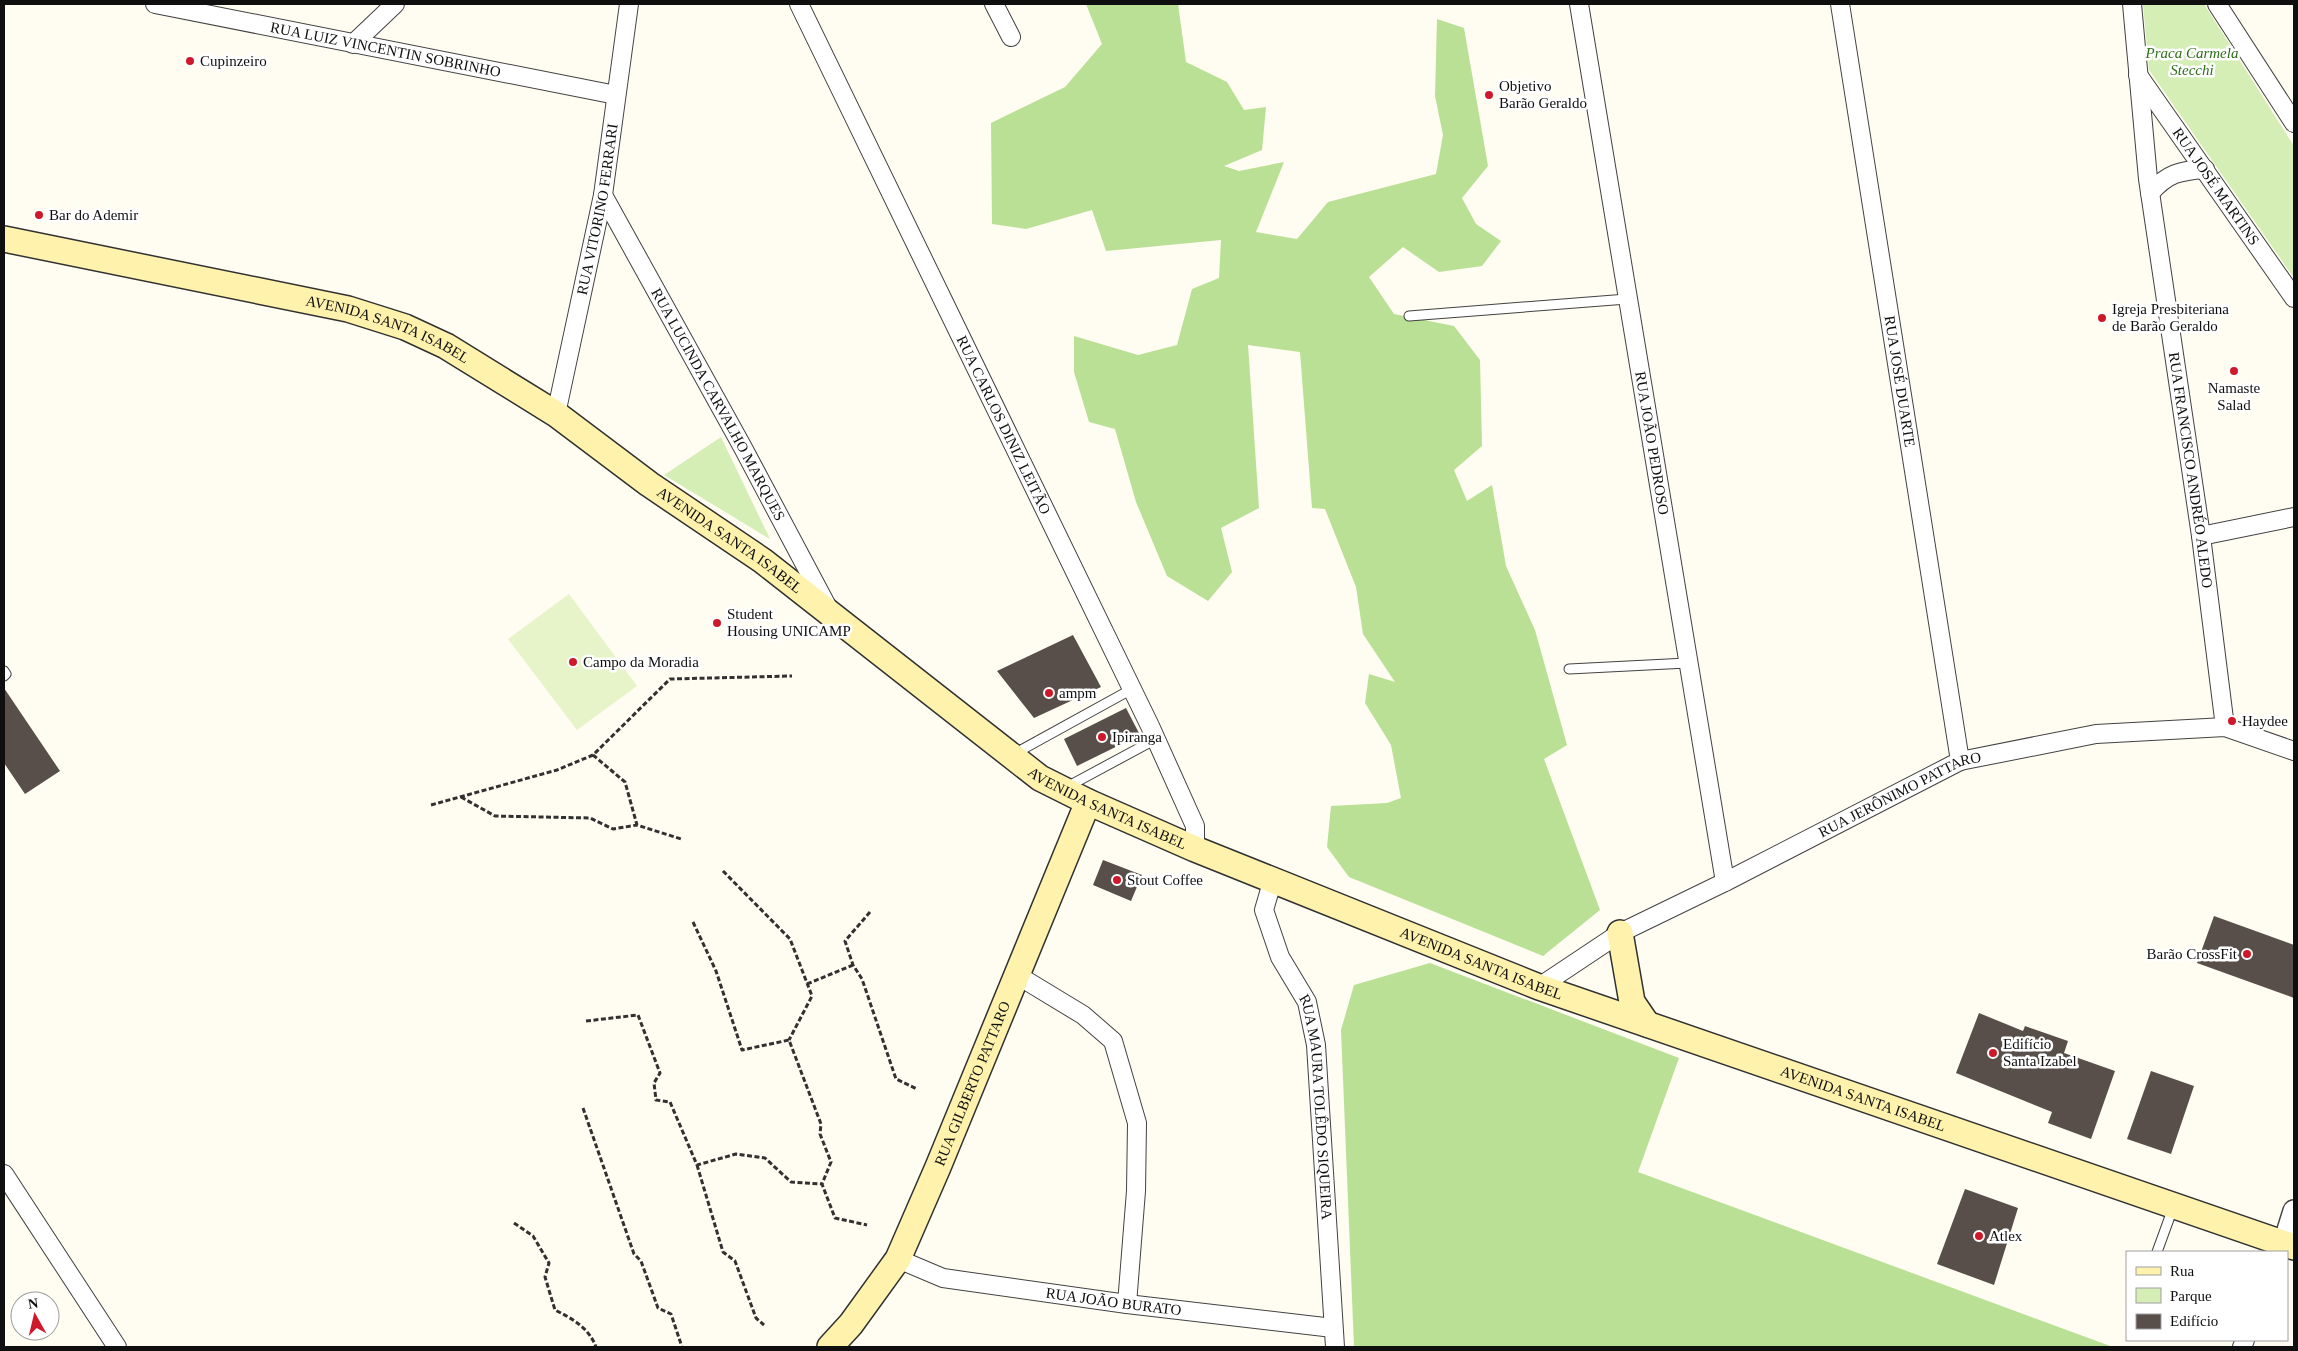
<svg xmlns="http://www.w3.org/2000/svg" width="2298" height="1351" font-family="Georgia,serif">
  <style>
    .green { fill: #d5eeb6 }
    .forest { fill: #b9e094 }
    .pitch { fill: #e7f4c9 }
    .building { fill: #594f4a }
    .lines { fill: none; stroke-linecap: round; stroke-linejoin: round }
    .service-casing { stroke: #424242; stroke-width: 11 }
    .minor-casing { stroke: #424242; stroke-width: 20 }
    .tertiary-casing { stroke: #424242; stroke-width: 24 }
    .secondary-casing { stroke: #313131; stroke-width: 28 }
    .path { stroke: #313131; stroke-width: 3; stroke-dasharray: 5 2.5; stroke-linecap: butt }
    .service { stroke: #fff; stroke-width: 9 }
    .minor { stroke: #fff; stroke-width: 18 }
    .tertiary { stroke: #fff; stroke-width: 21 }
    .secondary { stroke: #fff2ac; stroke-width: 25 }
    .poi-dot { fill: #cd1929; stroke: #fff; stroke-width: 2 }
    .labels { text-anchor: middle; stroke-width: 5; stroke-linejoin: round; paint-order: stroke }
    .street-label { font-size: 15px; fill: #0f0f0f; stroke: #fff }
    .park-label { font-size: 15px; font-style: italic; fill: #2d6e18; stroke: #fff }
    .poi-label { font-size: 15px; fill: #0f0f0f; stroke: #fff; text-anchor: start }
  </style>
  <rect width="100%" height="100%" fill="#fffcf1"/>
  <path class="green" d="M2143,4H2204L2294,146V278L2149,70Z
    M721,437L770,539L664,475Z"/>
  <path class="forest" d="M1086,4H1178L1186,62L1227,82L1244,110L1266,107L1262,150L1224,166L1239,171L1284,162L1256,232L1297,239L1328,202L1436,174L1443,135L1435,96L1437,19L1464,28L1488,166L1462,198L1476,224L1501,241L1482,266L1439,272L1403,247L1369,277L1394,314L1454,326L1480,360L1482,446L1454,470L1467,501L1492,485L1506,566L1535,630L1567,745L1544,759L1600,910L1543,956L1349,877L1327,847L1331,806L1387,803L1401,798L1391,745L1365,703L1369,674L1395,682L1363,634L1356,587L1325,509L1312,508L1300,352L1248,345L1259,508L1221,528L1232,572L1208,601L1167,576L1136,502L1115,429L1089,422L1074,372V336L1138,355L1177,345L1192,289L1219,278L1221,240L1106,251L1092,210L1026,229L992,224L991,123L1065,87L1102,44Z
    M1430,963L1679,1058L1638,1172L2113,1347H1354L1341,1030L1354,985Z"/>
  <path class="pitch" d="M569,594L637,686L577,730L508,639Z"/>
  <path class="building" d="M1073,635L1101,687L1034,718L997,671Z
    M4,688L60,771L25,794L4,763Z
    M1126,708L1140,735L1077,766L1064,739Z
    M1103,860L1142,875L1131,901L1093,885Z
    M2214,916L2294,945V998L2197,963Z
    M1979,1013L2023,1031L2025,1026L2068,1041L2064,1053L2115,1071L2091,1139L2048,1123L2052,1112L1956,1073Z
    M2151,1071L2194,1086L2171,1154L2127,1139Z
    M1965,1189L2018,1208L1994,1285L1937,1264Z"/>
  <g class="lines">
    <defs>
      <path id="service" d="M1409,316L1627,299
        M1569,669L1687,663
        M4,671L6,674L4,676
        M1014,754L1132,689
        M1065,788L1156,739
        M2157,1252L2173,1208"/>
      <g id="minor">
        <path id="s1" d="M155,4L616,95"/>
        <path id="s2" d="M799,4L1150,726L1195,826V849"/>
        <path d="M994,4L1011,37"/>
        <path id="s3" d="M1579,4L1725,882"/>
        <path id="s4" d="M1840,4L1960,761"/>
        <path id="s5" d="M2132,4L2148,179L2201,536L2225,727"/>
        <path d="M2217,4L2294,123"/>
        <path d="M353,44L395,4"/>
        <path id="s6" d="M2138,75L2294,298"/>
        <path d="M2150,193C2168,173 2179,171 2205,169"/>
        <path id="s7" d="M603,195L742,446L828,608"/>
        <path id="s8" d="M556,414L603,195L629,4"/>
        <path d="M2201,536L2294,517"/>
        <path id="s9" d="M1273,879L1264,910L1280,957L1307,1002L1316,1045L1335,1347"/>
        <path d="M1017,975L1083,1015L1113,1041L1137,1123L1136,1191L1127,1304"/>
        <path id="s10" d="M1539,987L1620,933L1725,882L1960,761L2096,734L2225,727L2294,751"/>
        <path d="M4,1174L117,1347"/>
        <path id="s11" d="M898,1259L943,1278L1127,1304L1333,1328"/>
        <path d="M2242,1347L2245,1340"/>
      </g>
      <path id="tertiary" d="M2284,1243L2294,1211"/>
      <g id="secondary">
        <path id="s12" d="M4,239L348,309L405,327L446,346L556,414L649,484L763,561L1040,778L1088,802L1195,849L1539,987L2294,1247"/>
        <path d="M1620,933L1632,1002L1647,1024"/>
        <path id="s13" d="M830,1347L851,1324L898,1259L938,1167L1088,802"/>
      </g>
    </defs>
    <use href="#service" class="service-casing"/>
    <use href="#minor" class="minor-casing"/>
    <use href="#tertiary" class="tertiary-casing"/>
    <use href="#secondary" class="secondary-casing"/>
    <path class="path" d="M593,755L625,782L637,825L681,839
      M461,797L495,816L590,818L613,829L637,825
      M431,805L557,770L593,755L670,679L792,676
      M723,871L790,939L812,996L789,1040
      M870,912L845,941L853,965L862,979L896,1079L917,1089
      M693,922L716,971L742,1050L789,1040L821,1124L820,1134L831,1162L822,1184L835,1218L867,1225
      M807,984L853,965
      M586,1021L638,1015L660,1073L654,1083L656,1100L670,1102L697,1165L736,1154L765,1158L791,1182L822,1184
      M583,1108L634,1254L641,1261L658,1308L671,1314L682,1347
      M697,1165L723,1252L735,1261L756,1318L764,1325
      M514,1223L533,1236L549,1263L545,1277L555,1310C573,1319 589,1328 596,1347"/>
    <use href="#service" class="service"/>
    <use href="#minor" class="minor"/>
    <use href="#tertiary" class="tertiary"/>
    <use href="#secondary" class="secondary"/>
  </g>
  <g class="poi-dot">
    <circle cx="190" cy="61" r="5"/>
    <circle cx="1489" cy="95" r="5"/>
    <circle cx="39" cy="215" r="5"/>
    <circle cx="2102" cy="318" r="5"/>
    <circle cx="2234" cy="371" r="5"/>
    <circle cx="717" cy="623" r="5"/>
    <circle cx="573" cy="662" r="5"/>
    <circle cx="1049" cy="693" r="5"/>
    <circle cx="2232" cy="721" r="5"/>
    <circle cx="1102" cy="737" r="5"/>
    <circle cx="1117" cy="880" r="5"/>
    <circle cx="2247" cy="954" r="5"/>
    <circle cx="1993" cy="1053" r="5"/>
    <circle cx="1979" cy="1236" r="5"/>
  </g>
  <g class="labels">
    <g class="street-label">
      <text dy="5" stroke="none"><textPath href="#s1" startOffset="235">RUA LUIZ VINCENTIN SOBRINHO</textPath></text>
      <text dy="5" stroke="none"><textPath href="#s6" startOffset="136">RUA JOSÉ MARTINS</textPath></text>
      <text dy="5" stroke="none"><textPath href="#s8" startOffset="209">RUA VITORINO FERRARI</textPath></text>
      <text dy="5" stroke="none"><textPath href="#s12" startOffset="395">AVENIDA SANTA ISABEL</textPath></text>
      <text dy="5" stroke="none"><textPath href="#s4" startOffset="382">RUA JOSÉ DUARTE</textPath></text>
      <text dy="5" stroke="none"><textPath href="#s7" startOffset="239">RUA LUCINDA CARVALHO MARQUES</textPath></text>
      <text dy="5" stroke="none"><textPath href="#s2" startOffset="468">RUA CARLOS DINIZ LEITÃO</textPath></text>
      <text dy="5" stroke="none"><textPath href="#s3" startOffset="445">RUA JOÃO PEDROSO</textPath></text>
      <text dy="5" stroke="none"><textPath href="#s5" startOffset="470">RUA FRANCISCO ANDRÉO ALEDO</textPath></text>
      <text dy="5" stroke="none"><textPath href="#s12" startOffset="800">AVENIDA SANTA ISABEL</textPath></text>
      <text dy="5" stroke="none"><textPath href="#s10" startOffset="410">RUA JERÔNIMO PATTARO</textPath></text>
      <text dy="5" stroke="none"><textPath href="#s12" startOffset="1265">AVENIDA SANTA ISABEL</textPath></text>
      <text dy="5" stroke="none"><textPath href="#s12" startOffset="1670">AVENIDA SANTA ISABEL</textPath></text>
      <text dy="5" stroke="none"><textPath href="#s13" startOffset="302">RUA GILBERTO PATTARO</textPath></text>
      <text dy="5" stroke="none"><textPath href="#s12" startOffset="2075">AVENIDA SANTA ISABEL</textPath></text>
      <text dy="5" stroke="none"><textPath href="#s9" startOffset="240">RUA MAURA TOLÊDO SIQUEIRA</textPath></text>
      <text dy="5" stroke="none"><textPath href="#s11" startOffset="221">RUA JOÃO BURATO</textPath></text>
    </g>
    <g class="park-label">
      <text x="2192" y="58">Praca Carmela<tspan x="2192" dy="17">Stecchi</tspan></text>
    </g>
    <g class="poi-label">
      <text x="200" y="66">Cupinzeiro</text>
      <text x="1499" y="91">Objetivo<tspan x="1499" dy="17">Barão Geraldo</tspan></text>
      <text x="49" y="220">Bar do Ademir</text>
      <text x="2112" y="314">Igreja Presbiteriana<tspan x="2112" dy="17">de Barão Geraldo</tspan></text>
      <text x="2234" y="393" text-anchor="middle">Namaste<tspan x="2234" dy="17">Salad</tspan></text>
      <text x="727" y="619">Student<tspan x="727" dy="17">Housing UNICAMP</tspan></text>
      <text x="583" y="667">Campo da Moradia</text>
      <text x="1059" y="698">ampm</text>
      <text x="2242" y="726">Haydee</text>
      <text x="1112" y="742">Ipiranga</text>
      <text x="1127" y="885">Stout Coffee</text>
      <text x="2237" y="959" text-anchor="end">Barão CrossFit</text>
      <text x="2003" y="1049">Edifício<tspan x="2003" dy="17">Santa Izabel</tspan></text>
      <text x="1989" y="1241">Atlex</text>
    </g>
  </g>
  <rect width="2298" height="1351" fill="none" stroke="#0f0f0f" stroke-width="10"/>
  <rect x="2126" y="1251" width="162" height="90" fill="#ffffff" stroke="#9f9f9f"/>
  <rect x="2136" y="1267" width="25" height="8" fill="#fff2ac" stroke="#9f9f9f"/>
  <text x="2170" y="1276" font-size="15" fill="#0f0f0f">Rua</text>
  <rect x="2136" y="1288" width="25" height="15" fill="#d5eeb6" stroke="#9f9f9f"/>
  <text x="2170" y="1301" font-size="15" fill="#0f0f0f">Parque</text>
  <rect x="2136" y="1314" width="25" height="15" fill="#594f4a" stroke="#9f9f9f"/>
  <text x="2170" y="1326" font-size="15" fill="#0f0f0f">Edifício</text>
  <g transform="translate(35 1316) rotate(352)"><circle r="24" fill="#ffffff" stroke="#9f9f9f"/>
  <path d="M0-4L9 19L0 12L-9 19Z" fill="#cd1929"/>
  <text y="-8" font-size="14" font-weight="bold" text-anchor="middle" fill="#0f0f0f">N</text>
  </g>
</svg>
